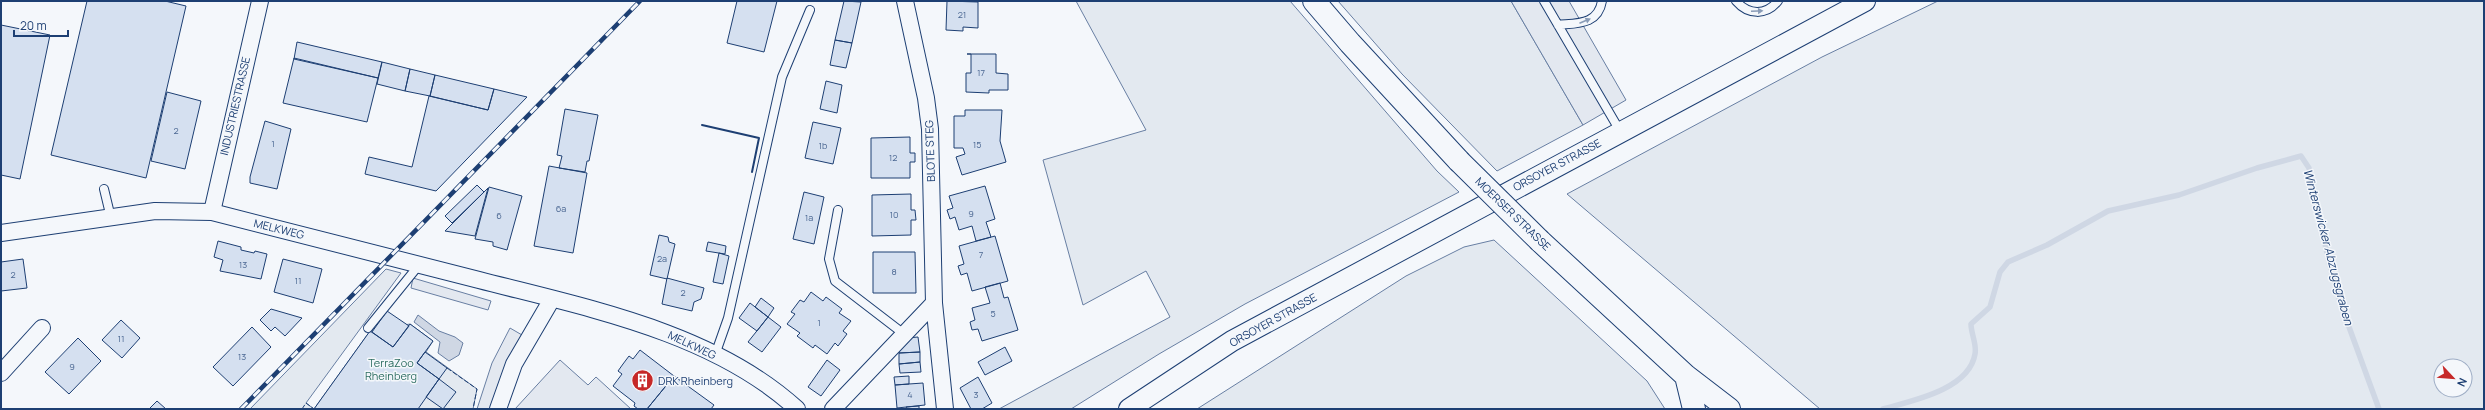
<svg xmlns="http://www.w3.org/2000/svg" width="2485" height="410" font-family="Manrope,sans-serif">
  <style>
    .green { fill: #e3e9f0; stroke: #687fa3; fill-rule: evenodd }
    .parking { fill: #e3e8f0; stroke: #687fa3 }
    .water { fill: #cfd7e4; stroke: #687fa3 }
    .lines { fill: none; stroke-linecap: round; stroke-linejoin: round }
    .stream { stroke: #cfd7e4; stroke-width: 5.5 }
    .building { fill: #d5e0f0; stroke: #1d3f73 }
    .service-casing { stroke: #1d3f73; stroke-width: 10 }
    .minor-casing { stroke: #1d3f73; stroke-width: 18 }
    .tertiary-casing { stroke: #1d3f73; stroke-width: 22 }
    .secondary-casing { stroke: #1d3f73; stroke-width: 24 }
    .service { stroke: #f4f7fb; stroke-width: 8 }
    .minor { stroke: #f4f7fb; stroke-width: 16 }
    .tertiary { stroke: #f4f7fb; stroke-width: 20 }
    .secondary { stroke: #f4f7fb; stroke-width: 22 }
    .rail-casing { stroke: #1d3f73; stroke-width: 4.5 }
    .rail { stroke: #f4f7fb; stroke-width: 3; stroke-dasharray: 9; stroke-linecap: butt }
    .secondary-bridge-casing { stroke: #1d3f73; stroke-width: 24; stroke-linecap: butt }
    .secondary-bridge { stroke: #f4f7fb; stroke-width: 22 }
    .fence { stroke: #1d3f73; stroke-width: 1; stroke-dasharray: 5 2; stroke-linecap: butt }
    .wall { stroke: #1d3f73; stroke-width: 2 }
    .oneway { fill: #889bb7 }
    .labels { text-anchor: middle; stroke-width: 3; stroke-linejoin: round; paint-order: stroke }
    .number-label { font-size: 9px; fill: #4b6792 }
    .street-label { font-size: 11px; fill: #1d3f73; stroke: #f4f7fb }
    .park-label { font-size: 11px; fill: #2c6c60; stroke: #f4f7fb }
    .poi-label { font-size: 11px; fill: #1d3f73; stroke: #f4f7fb; text-anchor: start }
    .water-label { font-size: 12px; font-style: italic; fill: #1d3f73; stroke: #f4f7fb }
  </style>
  <rect width="100%" height="100%" fill="#f4f7fb"/>
  <path class="green" d="M1076,1H1290L1437,171L1459,192L1245,304L1159,354L1071,409H999L1170,317L1146,271L1083,305L1043,160L1146,130Z
    M1338,1H1511L1583,125L1497,171L1402,74Z
    M1938,1H2484V409H1820L1567,194L1822,57ZM2441,366H2465V390H2441Z
    M1494,240L1647,381L1665,409H1197L1406,276L1464,247Z
    M386,269L401,273L306,403L314,409L370,331L410,324L433,341L426,352L477,389L473,409H250Z"/>
  <path class="parking" d="M1511,1H1569L1626,100L1583,125Z
    M413,278L491,301L488,310L411,288Z
    M510,328L522,335L507,360L490,409H477L492,363Z
    M560,360L588,385L596,377L631,409H515Z"/>
  <path class="water" d="M418,315L439,331L455,337L463,343L459,355L449,361L438,353L440,342L414,322Z"/>
  <g class="lines">
    <path class="stream" d="M1883,409C1911,401 1969,390 1975,354C1977,344 1971,334 1971,324L1990,307L2000,272L2008,262L2047,245L2108,211L2179,195L2257,168L2301,156L2309,168L2328,258L2341,305L2379,409"/>
  </g>
  <path class="building" d="M87,1H165L186,6L146,178L51,155Z
    M737,1H777L764,52L727,43Z
    M844,1L861,2L852,43L835,40Z
    M947,1L978,2V28L963,27V31L946,30Z
    M1,25L50,35L20,179L1,175Z
    M835,40L852,43L846,68L830,65Z
    M297,42L382,62L378,78L294,59Z
    M967,54H996V73L1008,74V90H989V93L966,92V73H971V54Z
    M294,58L378,78L367,122L283,103Z
    M382,62L410,69L405,91L377,84Z
    M410,69L435,75L430,96L405,91Z
    M435,75L494,89L488,110L430,96Z
    M826,81L842,85L837,113L820,109Z
    M494,89L527,97L436,191L365,174L369,157L412,167L429,96L488,110Z
    M167,92L201,101L185,169L151,161Z
    M565,109L598,115L589,161H587L585,172L559,168L562,156L557,155Z
    M965,110H1002L1000,141L1006,162L962,175L956,157L965,154L963,148H954V116H965Z
    M265,121L291,129L277,189L250,183V177Z
    M813,122L841,128L833,164L805,158Z
    M910,137V153H915V162H910V178H871V138Z
    M549,166L587,173L573,253L534,246Z
    M477,185L484,192L452,223L445,216Z
    M985,186L995,219L986,222L991,237L976,241L972,226L959,230L955,217L950,219L947,210L953,208L949,196Z
    M489,187L522,196L507,250L493,246V242L475,239Z
    M488,188L475,236L445,231Z
    M804,192L824,197L814,244L793,239Z
    M911,194V210H915L916,220H911V235L872,236V195Z
    M659,235L668,237L669,242L675,244L667,279L650,275Z
    M995,236L1008,281L972,291L967,273L961,275L958,266L964,264L959,246Z
    M218,241L241,247V250L254,253L255,251L267,254L261,279L220,271L223,260L214,257Z
    M708,242L726,246L725,254L706,251Z
    M873,252H915L916,293H873Z
    M719,253L729,256L723,284L713,282Z
    M23,259L27,288L1,291V262Z
    M283,259L322,269L313,303L274,292Z
    M667,278L704,288L701,299L694,302L692,311L662,304Z
    M1000,283L1004,298L1008,297L1018,330L982,341L978,329L972,330L970,322L975,320L972,308L990,303L985,287Z
    M811,292L823,301L826,297L842,309L839,313L851,321L843,331L847,334L838,346L835,343L827,354L815,345L813,348L797,336L800,333L787,324L795,314L791,312L800,300L804,302Z
    M761,298L774,308L768,317L755,307Z
    M750,303L768,317L757,331L739,318Z
    M271,309L302,318L285,336L275,327L271,331L260,320Z
    M387,311L409,326L393,347L372,332Z
    M768,317L781,327L762,352L748,342Z
    M121,320L140,338L122,358L102,340Z
    M410,324L433,341L417,363L439,379L418,409H314L370,331L393,347Z
    M252,327L271,347L233,386L213,367Z
    M918,337L920,352L899,353L898,347L907,338Z
    M78,338L101,361L69,394L45,372Z
    M1005,347L1012,361L985,375L978,362Z
    M640,350L674,376L647,409H638L634,406L635,403L613,386L622,374L618,371L623,364L629,356L633,359Z
    M425,352L447,368L439,379L417,363Z
    M920,352V362L899,364V353Z
    M827,360L840,370L821,396L808,387Z
    M920,362L921,372L900,373L899,364Z
    M674,376L714,405L711,409H647Z
    M909,376V384L895,385L894,377Z
    M978,377L992,403L982,409H971L960,388Z
    M439,379L456,392L443,409L426,397Z
    M923,383L925,405L897,408L895,385Z
    M157,401L166,409H149Z
    M919,406V409H907L906,407Z"/>
  <g class="lines">
    <defs>
      <path id="service" d="M1544,1L1620,131
        M1736,1C1748,15 1766,16 1778,1
        M1558,25C1577,23 1598,25 1602,1
        M104,189L111,218
        M838,210L829,259L835,281L904,334
        M368,328L419,265
        M715,355L728,318L782,77L810,10"/>
      <path id="minor" d="M212,212L260,1
        M1,233L155,211L212,212C301,234 390,257 479,280C587,308 713,332 797,409
        M934,303L945,409
        M1,373L42,328
        M498,409L514,364L552,299
        M833,409L934,303L930,129L926,98L905,1"/>
      <path id="tertiary" d="M1129,409L1232,341L1865,1"/>
      <path id="secondary" d="M1314,1L1350,43L1459,161
        M1540,241L1686,376L1729,409
        M1686,376L1694,409"/>
    </defs>
    <use href="#service" class="service-casing"/>
    <use href="#minor" class="minor-casing"/>
    <use href="#tertiary" class="tertiary-casing"/>
    <use href="#secondary" class="secondary-casing"/>
    <use href="#service" class="service"/>
    <use href="#minor" class="minor"/>
    <use href="#tertiary" class="tertiary"/>
    <use href="#secondary" class="secondary"/>
    <defs>
      <path id="rail" d="M241,409L640,1"/>
    </defs>
    <use href="#rail" class="rail-casing"/>
    <use href="#rail" class="rail"/>
    <defs>
      <path id="secondary-bridge" d="M1459,161L1540,241"/>
    </defs>
    <use href="#secondary-bridge" class="secondary-bridge-casing"/>
    <use href="#secondary-bridge" class="secondary-bridge"/>
    <path class="fence" d="M447,368L477,389L473,409
      M302,409L306,403L314,409"/>
    <path class="wall" d="M702,125L759,138L752,172"/>
  </g>
  <defs><path id="oneway-solid" d="M-6-.8H1V-3.2L6.5 0L1 3.2V.8H-6Z"/></defs>
  <g class="oneway">
    <use href="#oneway-solid" transform="translate(1757 11) rotate(-3)"/>
    <use href="#oneway-solid" transform="translate(1585 21) rotate(-23)"/>
  </g>
  <defs>
    <symbol id="building-disc" viewBox="-11 -11 22 22"><circle r="9.5" fill="#c62828" stroke="#f4f7fb"/><path d="M-4-6H4V6H1V3H-1V6H-4ZM-2.5-4.3h1.7v1.8h-1.7ZM.8-4.3h1.7v1.8H.8ZM-2.5-1h1.7V.8h-1.7ZM.8-1h1.7V.8H.8Z" fill="#fff"/></symbol>
  </defs>
  <g fill-rule="evenodd">
    <use href="#building-disc" x="630" y="368" width="25" height="25"/>
  </g>
  <g class="labels">
    <g class="number-label">
      <text x="962" y="18">21</text>
      <text x="981" y="76">17</text>
      <text x="176" y="134">2</text>
      <text x="273" y="147">1</text>
      <text x="977" y="148">15</text>
      <text x="823" y="149">1b</text>
      <text x="893" y="161">12</text>
      <text x="561" y="212">6a</text>
      <text x="971" y="217">9</text>
      <text x="894" y="218">10</text>
      <text x="499" y="219">6</text>
      <text x="809" y="221">1a</text>
      <text x="981" y="258">7</text>
      <text x="662" y="262">2a</text>
      <text x="243" y="268">13</text>
      <text x="894" y="275">8</text>
      <text x="13" y="278">2</text>
      <text x="298" y="284">11</text>
      <text x="683" y="296">2</text>
      <text x="993" y="317">5</text>
      <text x="819" y="326">1</text>
      <text x="121" y="342">11</text>
      <text x="242" y="360">13</text>
      <text x="72" y="370">9</text>
      <text x="910" y="398">4</text>
      <text x="976" y="398">3</text>
    </g>
    <g class="street-label">
      <text transform="translate(235 106) rotate(-77)" y="4">INDUSTRIESTRASSE</text>
      <text transform="translate(930 151) rotate(-92)" y="4">BLOTE STEG</text>
      <text transform="translate(1557 165) rotate(-28)" y="4">ORSOYER STRASSE</text>
      <text transform="translate(1513 214) rotate(44)" y="4">MOERSER STRASSE</text>
      <text transform="translate(279 229) rotate(14)" y="4">MELKWEG</text>
      <text transform="translate(1273 320) rotate(-29)" y="4">ORSOYER STRASSE</text>
      <text transform="translate(692 345) rotate(25)" y="4">MELKWEG</text>
    </g>
    <g class="park-label">
      <text x="391" y="367">TerraZoo<tspan x="391" dy="13">Rheinberg</tspan></text>
    </g>
    <g class="poi-label">
      <text x="658" y="385">DRK Rheinberg</text>
    </g>
    <g class="water-label">
      <text transform="translate(2328 247) rotate(75)" y="4">Winterswicker Abzugsgraben</text>
    </g>
  </g>
  <rect width="2485" height="410" fill="none" stroke="#1d3f73" stroke-width="4"/>
  <g transform="translate(2453 378) rotate(116)"><circle r="19" fill="#f4f7fb" stroke="#9eadc5"/>
  <path d="M0-3L7 15L0 10L-7 15Z" fill="#c62828"/>
  <text y="-6" font-size="11" font-weight="bold" text-anchor="middle" fill="#1d3f73">N</text>
  </g>
  <path d="M14 30v6h54v-6" fill="none" stroke="#1d3f73" stroke-width="2"/>
  <text x="20" y="30" font-size="12" fill="#1d3f73" stroke="#f4f7fb" stroke-width="3" paint-order="stroke">20 m</text>
</svg>
